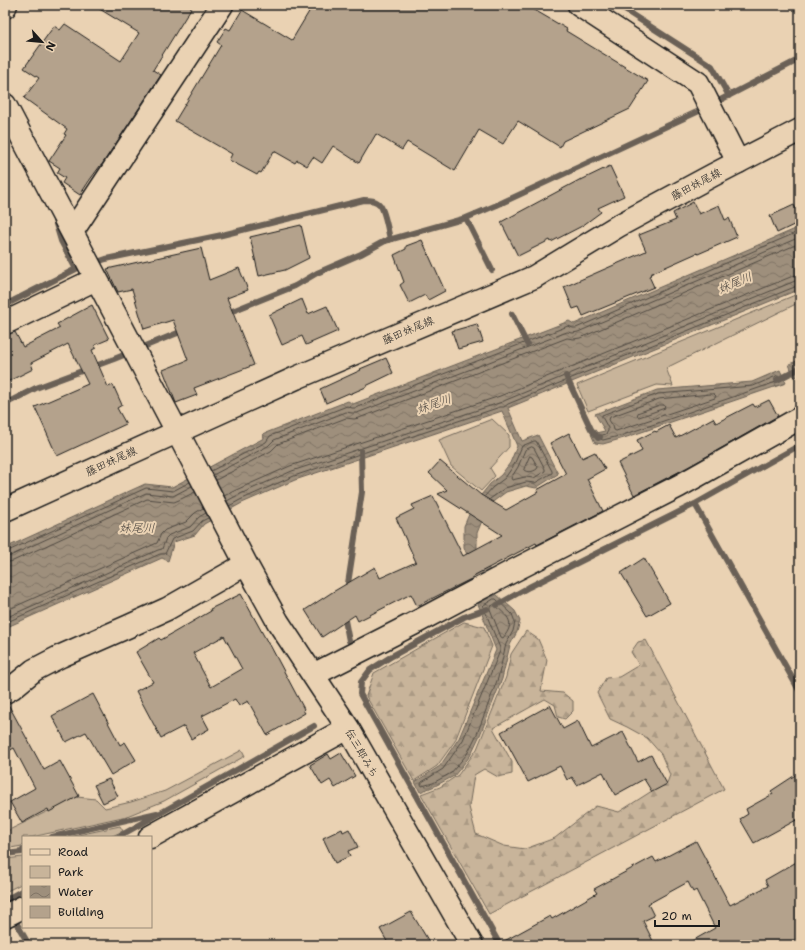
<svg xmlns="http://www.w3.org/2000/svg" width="805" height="950" font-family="'Shantell Sans','Klee One',sans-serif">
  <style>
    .green { fill: #c8b49a; stroke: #72685b }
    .forest { fill: url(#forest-firs); stroke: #72685b }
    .water { fill: url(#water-waves); stroke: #6a6156 }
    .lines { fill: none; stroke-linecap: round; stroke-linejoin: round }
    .shore { stroke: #504a42; stroke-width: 1 }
    .stream { stroke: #6a6156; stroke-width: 6 }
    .building { fill: #b4a28c; stroke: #1c1c1c; fill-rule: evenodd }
    .minor-casing { stroke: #1c1c1c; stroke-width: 25 }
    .major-casing { stroke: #1c1c1c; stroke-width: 25 }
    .minor { stroke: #ead2b3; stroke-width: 22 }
    .major { stroke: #ead2b3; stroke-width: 22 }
    .labels { text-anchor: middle; stroke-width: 4; stroke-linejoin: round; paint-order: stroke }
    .street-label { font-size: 11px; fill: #1c1c1c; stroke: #ead2b3 }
    .water-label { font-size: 12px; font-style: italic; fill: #4a443e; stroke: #ead2b3 }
  </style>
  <defs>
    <pattern id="forest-firs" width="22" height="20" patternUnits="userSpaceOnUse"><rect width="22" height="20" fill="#c8b49a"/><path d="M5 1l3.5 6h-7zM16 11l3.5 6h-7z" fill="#ab9a84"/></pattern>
    <pattern id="water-waves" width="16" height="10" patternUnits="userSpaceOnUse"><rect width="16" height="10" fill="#9e8f7c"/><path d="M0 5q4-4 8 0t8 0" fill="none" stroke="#807465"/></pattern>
  </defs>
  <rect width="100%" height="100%" fill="#ead2b3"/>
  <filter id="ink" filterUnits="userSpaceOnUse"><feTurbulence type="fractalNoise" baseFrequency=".025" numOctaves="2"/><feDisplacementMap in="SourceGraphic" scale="8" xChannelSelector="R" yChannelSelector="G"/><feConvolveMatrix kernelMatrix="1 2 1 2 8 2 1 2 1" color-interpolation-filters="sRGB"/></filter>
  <g filter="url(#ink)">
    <path class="green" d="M800,293V302L666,368L673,386L657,385L588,411L577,385L718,327Z
      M492,419L509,435V447L490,468L495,476L481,491L451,466L439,440Z
      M242,750L245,756L164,801L127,816L32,837H23V844L22,846L5,849V832L77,797L96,799L105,808L131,802L165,791Z
      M120,826L123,831L110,837H69Z
      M23,857V883L5,892V859Z"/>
    <path class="forest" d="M464,622L484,627L492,646L455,741L437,766L414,781L366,696L374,673Z
      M526,631L538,639L547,660L541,691L563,693L573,701V711L565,719L558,717L555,705L545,699L493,728L512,762V774L498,777L484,769L474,775L469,807L476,834L504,846L525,849L555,838L596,806L619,812L655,789L667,783L670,775L661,754L647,738L627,727L610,719L597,693L606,678L619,677L639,665L631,652L638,642L646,640L724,789L489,914L421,794L440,787L458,775L477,749L506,677L511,654Z"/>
    <path class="water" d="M800,227V289L508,408L522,441L538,435L558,474L536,488L526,486L506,492L494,501L484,516L477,533V549L483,565L494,572L476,579L464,547V526L473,505L490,484L501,475L510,463L517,446L502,411L295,480L242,503L204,524L195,535L174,542L168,561L162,558L5,628V548L145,484L172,487L264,438L263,434L348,401L353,404L569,321L574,324Z
      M800,360V375L794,378L789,364Z
      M780,370L786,383L624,438L603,444L595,443L591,434L605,431L595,414L657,390L752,382Z
      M496,594L515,611L520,621L517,632L510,645L502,679L480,735L470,756L454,776L435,786L420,792L415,782L440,766L459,738L496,650L478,604Z"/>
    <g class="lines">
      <path class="shore" d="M777,376L779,377L780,379L779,381L623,435L603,440L600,439L599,438V436L606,434L608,431V428L602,417V415L658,394L753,386Z
        M714,394L716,396L715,398L616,431L614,430L613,426L609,420L610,417L659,399Z
        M660,405H664L665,408L639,417L637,416L638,413Z
        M532,447L534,448L545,469V471L534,478L525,477L512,480L511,478L518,467L525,450Z
        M530,456L532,457L538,467L537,469C533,472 527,473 524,470Z
        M211,471L266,442L270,436L347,406L352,408H355L568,326L573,328H576L800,231
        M213,475L268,446L274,440L346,412L352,413H357L567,332L573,333L578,332L800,237
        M216,480L271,451L278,444L346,418L354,419L359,418L567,338L574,339L580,338L800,243
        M224,496L236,490L290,466L500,396L793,276L800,274
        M485,496L493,487L505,478L514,465L522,446L534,441H536L552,471V473L535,483L526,482L505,488L490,499
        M227,501L238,495L292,471L502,402L506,400L795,281L800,280
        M229,506L240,500L294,476L500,407H504L508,404L797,286L800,285
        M5,552L8,551L146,488L173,491L190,482
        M5,557L10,556L146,493L173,496L192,486
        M5,563L13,561L147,499L174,502L179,500L195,492
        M494,599H496L512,614L515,622L513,631L506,644L498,678L477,734L467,754L451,773L433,783L422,786L421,784L422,782L443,769L463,740L500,651V648L483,606L484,605Z
        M494,605L496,606C508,617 516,622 503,638L501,637L490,609V607Z
        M5,611L157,543L161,534L165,530L186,522L195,513L203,508
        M5,618L158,550L162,549L166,538L169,535L190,527L199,517L206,513
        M5,623L160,554H165L172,539L193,531L202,521L208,518"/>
      <path class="stream" d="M617,5L712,66L729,96
        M466,218L492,270
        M55,221L61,241L76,269
        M5,305L76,269L106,259L222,235L364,200C370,200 376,200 380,205C385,211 388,231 390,239
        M225,314L295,286L317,273L361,254L385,241L466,218L497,205L697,112L800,59
        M512,314L527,344
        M566,376L591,429L598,438L600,437
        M777,380L800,368
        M5,404L36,388L114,359L185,330
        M695,504L800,692
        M347,590L362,492L361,451
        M497,605L529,587L695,504L800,445
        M487,609L464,617L392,656L370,670L361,682L360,694L500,945
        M344,615L349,641
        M52,837L157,813
        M118,837L314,726
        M5,854L22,852L23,850
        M5,900L23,890
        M17,924L29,945"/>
    </g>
    <path class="building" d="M93,5H193L153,70L161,75L101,166H100L89,181L80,195L62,183L65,178L57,173L60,168L49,161L66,135L64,134L67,129L24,98L39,78L24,68L54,26L60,30L65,24L121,61L139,33Z
      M313,5H526L567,29L566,31L648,81L630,109L563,141L560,147L518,121L503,144L479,130L455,171L407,142L402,150L376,134L359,163L333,146L322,163L313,157L307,166L297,160L295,163L274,151L261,173L259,172L257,175L229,160L232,154L175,121L221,45L217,42L226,28L230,30L242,10L292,40Z
      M610,166L624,196L598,208L601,212L582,226L551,242L550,240L518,256L501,222L581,179V180Z
      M693,202L699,214L719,205L725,220L729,218L737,237L698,254L697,253L650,274L651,275L649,276L654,287L583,316L579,307L573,309L564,287L646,251L639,235L676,220L673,213Z
      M794,205L800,217V222L777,233L770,216Z
      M301,225L309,258L285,270L259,276L250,237Z
      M422,240L445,291L428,300L425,295L409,303L400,285L404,282L394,255L406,249V246Z
      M201,248L209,280L239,268L248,290L227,298L254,365L194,388L197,395L176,403L163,370L188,360L173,320L144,329L132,289L118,292L107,269Z
      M302,299L308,314L327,306L338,331L306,345L302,336L282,345L269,315Z
      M92,305L109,339L95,345L96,348L92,350L108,387L113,385L122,405L117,408L126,424L57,456L35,407L88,384L68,344L31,363L33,369L5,383V335L15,332L23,347L60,328L57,324Z
      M477,324L483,342L458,349L452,331Z
      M386,358L393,373L366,386V387L350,394L349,393L326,403L320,389L361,370L360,369Z
      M769,400L778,416L690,466L634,495L618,463L642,451L637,440L655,431L656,432L669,425L676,438L713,418L716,423L753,404L755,407Z
      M569,433L582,458L595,452L605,469L587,479L603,511L537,545L536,543L473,576L474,578L469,580L417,606L411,594L358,621L355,615L322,637L305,610L331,593L375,567L380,578L416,562L396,518L414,509L412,505L433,496L463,556L502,535L438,494L447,490L429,473L440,461L481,495L506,510L538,492L537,490L566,474L550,443Z
      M644,558L670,603L647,616L621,573Z
      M241,594L269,645H270L304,709L303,710L305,713L267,735L248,701L239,706L235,699L202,716L209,729L191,739L184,726L161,738L136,691L153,682L136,652L159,638L161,640L211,611L210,609ZM224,636L242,669L211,687L193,653Z
      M93,694L120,745L125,742L136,760L111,775L86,732L66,742L52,716Z
      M5,704H8L44,770L60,761L79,796L49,812L48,809L22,823L10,802L35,788L14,748L5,753Z
      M550,705L563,729L578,721L591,748L623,732L638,762L651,755L667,784L652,792L644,779L615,795L603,772L577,785L572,777L567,780L560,766L528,782L501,732Z
      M341,753L355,776L335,788L330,780L322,785L310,765L328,754L331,759Z
      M800,772V818L754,843L740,819L748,814L746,809L773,794L771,791Z
      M109,779L118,796L103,803L94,785Z
      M342,829L343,832L349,829L358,847L348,851L350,856L335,863L323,838Z
      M696,841L730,905L768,886L765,880L800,860V945H685L715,928L696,890L693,892L688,882L648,904L654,916L643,921L655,945H497L550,916L552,919L597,893L594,889L653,857L656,862Z
      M411,912L431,945H389L380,929Z"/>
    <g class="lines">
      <defs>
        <path id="minor" d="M579,5L698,83L738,162
          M5,7L6,5
          M5,105L192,460L246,564L278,622L348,728L472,945
          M72,232L222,5
          M5,323L96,279
          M313,675L413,624L513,571L679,486L800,418
          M5,692L12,688L34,670L61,656L127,627L167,609L246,564
          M150,837L348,728
          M5,916L23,907"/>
        <path id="major" d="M5,510L296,378L534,277L618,226L713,175L800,130"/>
      </defs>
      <use href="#minor" class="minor-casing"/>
      <use href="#major" class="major-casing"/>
      <use href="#minor" class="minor"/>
      <use href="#major" class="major"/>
    </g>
  </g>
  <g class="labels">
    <g class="street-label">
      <text transform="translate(696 184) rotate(-28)" y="4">藤田妹尾線</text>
      <text transform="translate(408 330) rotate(-23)" y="4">藤田妹尾線</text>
      <text transform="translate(111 461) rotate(-25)" y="4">藤田妹尾線</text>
      <text transform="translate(362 753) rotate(60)" y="4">伝三郎みち</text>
    </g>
    <g class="water-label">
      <text transform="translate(735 283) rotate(-23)" y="4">妹尾川</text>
      <text transform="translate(434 404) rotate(-19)" y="4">妹尾川</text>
      <text x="137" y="532">妹尾川</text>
    </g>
  </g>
  <rect width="805" height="950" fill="none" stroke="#ead2b3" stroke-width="20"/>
  <rect x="10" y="10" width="785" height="930" fill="none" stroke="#1c1c1c" stroke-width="1.5" filter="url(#ink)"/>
  <rect x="22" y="836" width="130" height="92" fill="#ead2b3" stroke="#988977"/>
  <rect x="30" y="849" width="20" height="6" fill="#ead2b3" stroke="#988977"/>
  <text x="58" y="856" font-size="12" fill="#1c1c1c">Road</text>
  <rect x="30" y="866" width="20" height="12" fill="#c8b49a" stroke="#988977"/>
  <text x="58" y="876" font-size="12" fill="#1c1c1c">Park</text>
  <rect x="30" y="886" width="20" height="12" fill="url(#water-waves)" stroke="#988977"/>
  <text x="58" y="896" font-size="12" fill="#1c1c1c">Water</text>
  <rect x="30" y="906" width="20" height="12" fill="#b4a28c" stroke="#988977"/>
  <text x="58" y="916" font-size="12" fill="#1c1c1c">Building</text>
  <g transform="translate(42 42) rotate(117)" stroke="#ead2b3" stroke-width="3" paint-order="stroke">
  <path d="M0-3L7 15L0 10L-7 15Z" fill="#1c1c1c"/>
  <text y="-6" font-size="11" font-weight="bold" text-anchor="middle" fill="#1c1c1c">N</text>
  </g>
  <path d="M655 920v6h64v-6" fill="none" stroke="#1c1c1c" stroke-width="2"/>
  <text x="661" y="920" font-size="12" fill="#1c1c1c" stroke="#ead2b3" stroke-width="3" paint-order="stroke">20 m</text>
</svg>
